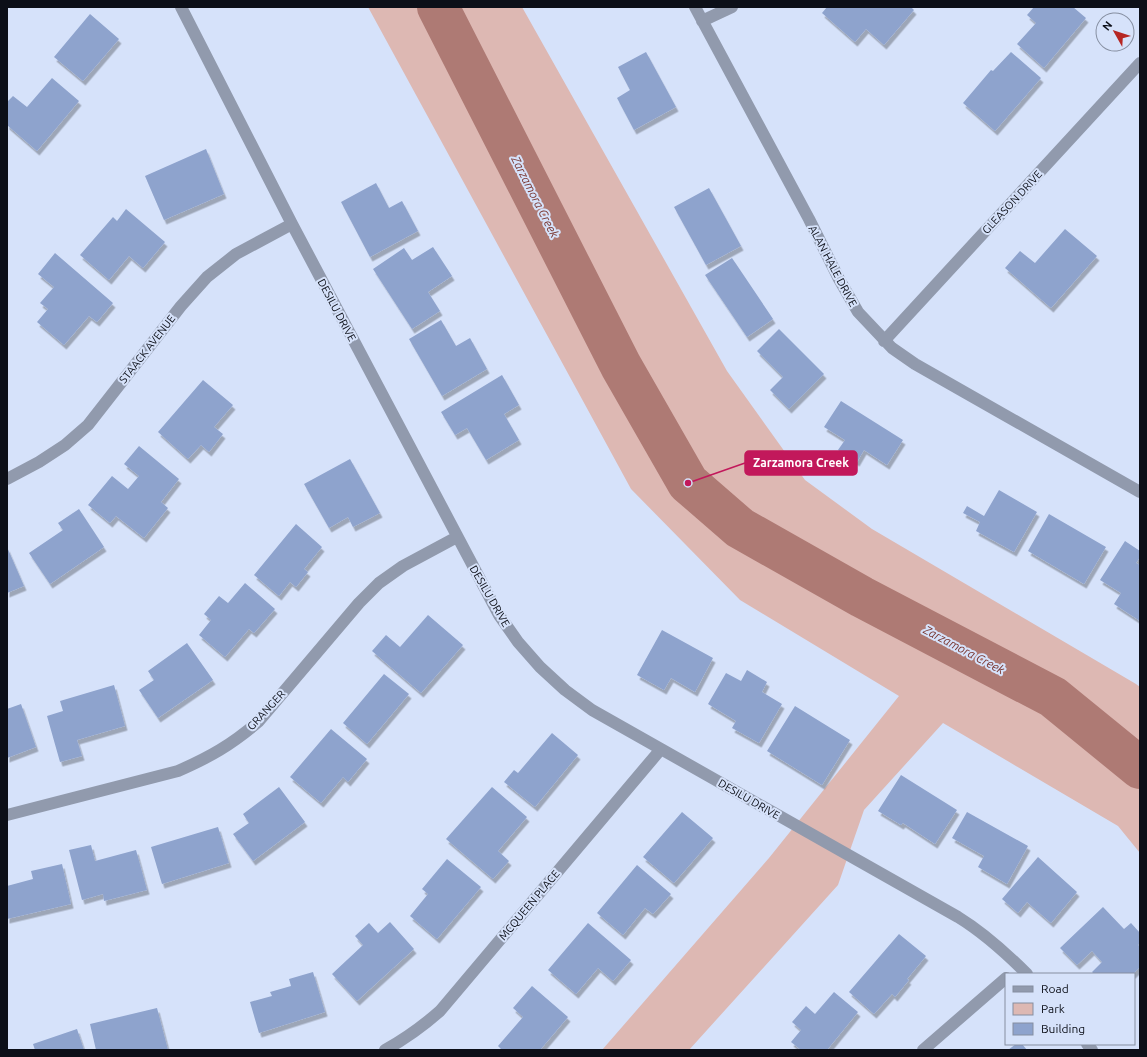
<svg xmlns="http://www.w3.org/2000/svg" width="1147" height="1057" font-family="Ubuntu,sans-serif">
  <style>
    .green { fill: #ddb8b3 }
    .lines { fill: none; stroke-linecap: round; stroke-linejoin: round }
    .river { stroke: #ae7a74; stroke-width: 42 }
    .building { fill: #8ea3cd; filter: url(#shadow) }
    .minor { stroke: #919aad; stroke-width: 12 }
    .labels { text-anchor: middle; stroke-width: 4; stroke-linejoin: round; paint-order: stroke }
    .street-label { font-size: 11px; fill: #0c0f18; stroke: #d6e2fa }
    .water-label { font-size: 12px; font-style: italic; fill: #79352f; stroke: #d6e2fa }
    .leader { fill: none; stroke: #c2185b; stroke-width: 1.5 }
    .callout-dot { fill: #c2185b; stroke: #d6e2fa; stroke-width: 1.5 }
    .callout { fill: #c2185b; stroke: #c2185b; stroke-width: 1.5 }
    .callout-label { font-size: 12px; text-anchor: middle; font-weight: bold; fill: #fff }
  </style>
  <defs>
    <filter id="shadow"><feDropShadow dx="2.5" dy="4.5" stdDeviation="0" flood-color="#0004"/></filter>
  </defs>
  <rect width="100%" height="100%" fill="#d6e2fa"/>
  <path class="green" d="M368,7H522L727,371L805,480L872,529L1136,684L1140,687V853L1118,826L943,723L864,810L838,885L689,1050H602L769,858L899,696L740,600L631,489Z"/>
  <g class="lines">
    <path class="river" d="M438,7L621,366L688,483L740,528L862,597L1053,697L1140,768"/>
  </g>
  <path class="building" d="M827,7H911L914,10L884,45L866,29L855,42L822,13Z
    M1034,7H1073L1086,18L1044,68L1017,44L1036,23L1027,15Z
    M90,14L119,39L83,81L54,57Z
    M646,52L676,107L634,130L617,98L630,90L618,67Z
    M1011,52L1041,78L995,131L963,103L991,70L993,71Z
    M52,78L79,101L37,151L7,125V102L13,96L27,107Z
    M206,149L224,194L164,220L145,176Z
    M376,183L389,208L402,201L418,231L370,257L341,202Z
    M709,188L741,246L706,265L674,207Z
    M126,209L165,242L143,268L129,256L109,280L80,255L113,217L117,221Z
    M1065,229L1097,256L1051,308L1005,268L1020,251L1035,263Z
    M433,247L452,276L428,292L440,311L412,329L373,269L404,248L412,260Z
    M55,253L113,303L97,322L89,316L64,345L37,322L48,309L40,303L54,287L38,274Z
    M732,258L773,319L747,337L705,275Z
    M441,320L456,346L470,338L487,369L442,396L409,339Z
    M779,329L824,374L789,409L770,390L783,377L757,351Z
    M502,375L519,405L504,414L519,440L486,460L467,428L455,435L441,412Z
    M203,380L233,405L214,427L223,434L209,452L201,445L188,459L158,432Z
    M841,401L903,440L887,465L864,450L857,462L838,450L845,440L824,427Z
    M139,446L179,479L161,502L168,508L144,538L116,516L110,523L88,505L112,476L128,489L139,476L124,464Z
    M350,459L380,513L353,527L348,517L329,528L304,484Z
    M999,490L1037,512L1014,552L976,531L980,522L963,513L967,506L984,516Z
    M79,509L104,547L50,584L29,553L63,530L58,523Z
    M1049,514L1106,547L1084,584L1028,551Z
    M296,524L322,547L304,569L308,572L296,587L290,582L279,596L254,575Z
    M1125,541L1140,551V557L1136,563L1140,565V621L1114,604L1121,593L1100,580Z
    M7,547L24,586L7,593Z
    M245,583L275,609L254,633L249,629L225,657L199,635L211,620L204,614L219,596L228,603Z
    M428,615L463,645L421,693L372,651L386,635L400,647Z
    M662,630L713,658L695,692L671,678L664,690L637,675Z
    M187,643L213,680L158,718L139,690L154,680L148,671Z
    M747,670L767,682L762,692L782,704L759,743L732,728L736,721L708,704L726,673L741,681Z
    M384,674L409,694L367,744L343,723Z
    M114,685L125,726L77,740L82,756L60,762L47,716L63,711L60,701Z
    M21,704L36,747L7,758V709Z
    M795,706L850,740L822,785L767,751Z
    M331,729L367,759L348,782L343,777L321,803L290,777Z
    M552,733L578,755L535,807L504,782L514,770L518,773Z
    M901,775L957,810L935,844L903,823L901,825L878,811Z
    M279,787L305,822L253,861L233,834L249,823L243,814Z
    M492,787L527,817L498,851L509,861L493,879L446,839Z
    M682,812L713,838L674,883L643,857Z
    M967,812L1028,846L1007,884L978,867L984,856L952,838Z
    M218,827L229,863L162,884L151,847Z
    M91,845L95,861L136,850L147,890L104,901L103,894L82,900L69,850Z
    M1038,857L1077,892L1051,923L1027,902L1018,913L1002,899Z
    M447,859L481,887L437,939L410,916L428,894L422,889Z
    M62,864L71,904L7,919V886L33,879L31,871Z
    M637,865L671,894L653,914L645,908L623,935L597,913Z
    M1103,907L1124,929L1131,923L1140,933V943L1138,945L1140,947V967L1133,974H1094L1092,972L1102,962L1092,951L1077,965L1060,948Z
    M390,922L414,949L357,1001L332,974L363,945L355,936L369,923L378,933Z
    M588,923L631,960L613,981L598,968L576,994L548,970Z
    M899,934L926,956L907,979L909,980L895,997L892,994L874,1014L849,992Z
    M313,972L325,1012L259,1033L250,1002L272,996L270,992L291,986L289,979Z
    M532,986L568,1017L540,1050H502L498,1046L523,1017L513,1008Z
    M834,992L858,1012L827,1050H801L791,1042L801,1030L792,1022L806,1006L815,1014Z
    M157,1008L168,1050H96L90,1024Z
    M77,1029L84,1050H35L33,1044Z
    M1016,1044H1022L1027,1050H1008Z"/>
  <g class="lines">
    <path class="minor" d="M181,7L292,224L499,615L518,642L540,667L565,690L592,710L958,917C984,933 1005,952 1027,974
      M695,7L809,219L839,279L858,312L892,348L915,364L1140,492
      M702,21L732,7
      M884,341L1140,63
      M7,479L39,462L65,445L88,425L181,306L207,277L236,254L292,224
      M7,815L178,771C210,757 231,745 258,722L359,603L379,583L403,566L457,537
      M1087,1044L1092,1050
      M385,1050C405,1039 423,1026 440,1011L661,749
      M923,1050L1006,978"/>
  </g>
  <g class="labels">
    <g class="street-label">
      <text transform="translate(1012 202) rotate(-47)" y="4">GLEASON DRIVE</text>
      <text transform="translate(833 266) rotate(62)" y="4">ALAN HALE DRIVE</text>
      <text transform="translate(337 310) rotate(62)" y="4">DESILU DRIVE</text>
      <text transform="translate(147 349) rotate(-52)" y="4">STAACK AVENUE</text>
      <text transform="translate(490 596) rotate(60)" y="4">DESILU DRIVE</text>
      <text transform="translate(266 710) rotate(-47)" y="4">GRANGER</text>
      <text transform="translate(749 799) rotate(30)" y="4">DESILU DRIVE</text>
      <text transform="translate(529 905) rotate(-50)" y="4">MCQUEEN PLACE</text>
    </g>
    <g class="water-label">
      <text transform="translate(535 197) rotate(63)" y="4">Zarzamora Creek</text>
      <text transform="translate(964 650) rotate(28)" y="4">Zarzamora Creek</text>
    </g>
  </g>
  <path class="leader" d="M688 483L745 463"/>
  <circle class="callout-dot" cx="688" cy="483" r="4"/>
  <rect class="callout" x="745" y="451" width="112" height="24" rx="4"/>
  <g class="callout-label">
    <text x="801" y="467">Zarzamora Creek</text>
  </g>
  <rect width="1147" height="1057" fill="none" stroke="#0c0f18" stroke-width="16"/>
  <rect x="1005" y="973" width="130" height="72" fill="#d6e2fa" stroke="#858ea0"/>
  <rect x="1013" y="986" width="20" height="6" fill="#919aad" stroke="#858ea0"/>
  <text x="1041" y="993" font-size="12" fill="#0c0f18">Road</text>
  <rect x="1013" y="1003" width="20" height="12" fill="#ddb8b3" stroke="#858ea0"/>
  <text x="1041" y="1013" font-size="12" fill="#0c0f18">Park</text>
  <rect x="1013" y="1023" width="20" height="12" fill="#8ea3cd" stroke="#858ea0"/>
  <text x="1041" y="1033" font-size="12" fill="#0c0f18">Building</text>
  <g transform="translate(1115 32) rotate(309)"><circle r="19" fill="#d6e2fa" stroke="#858ea0"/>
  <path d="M0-3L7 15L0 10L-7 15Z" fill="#b62623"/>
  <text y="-6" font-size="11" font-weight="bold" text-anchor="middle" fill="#0c0f18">N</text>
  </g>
</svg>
